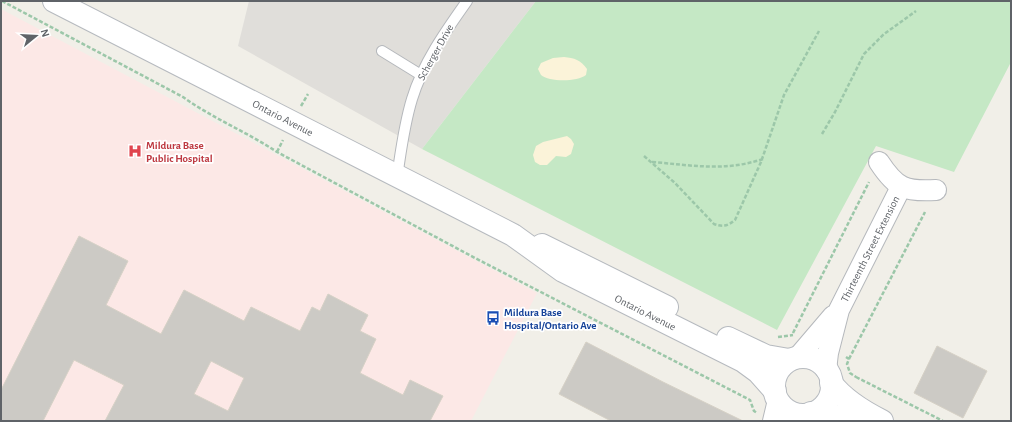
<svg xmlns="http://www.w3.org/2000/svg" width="1012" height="422" font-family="'Alegreya Sans',sans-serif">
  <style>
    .industrial { fill: #e0deda }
    .medical { fill: #fce8e6 }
    .green { fill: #c5e8c5 }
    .sand { fill: #fbf3d9 }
    .building { fill: #cccac5; stroke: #d6d1c6; fill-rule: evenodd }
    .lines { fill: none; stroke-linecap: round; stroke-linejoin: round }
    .lane-casing { stroke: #b5b8bc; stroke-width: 12 }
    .street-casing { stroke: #b5b8bc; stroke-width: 22 }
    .secondary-casing { stroke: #b6babf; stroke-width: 24 }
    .path { stroke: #9cc7a9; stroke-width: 2.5; stroke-dasharray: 4 2; stroke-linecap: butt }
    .lane { stroke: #fff; stroke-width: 10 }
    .street { stroke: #fff; stroke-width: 20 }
    .secondary { stroke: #fff; stroke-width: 22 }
    .labels { text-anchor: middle; stroke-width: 3.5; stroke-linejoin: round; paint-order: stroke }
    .street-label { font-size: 11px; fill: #5f6368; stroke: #fff }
    .health-label { font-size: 11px; font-weight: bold; fill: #be3a42; stroke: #fff; text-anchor: start }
    .transit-label { font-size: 11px; font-weight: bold; fill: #164399; stroke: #fff; text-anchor: start }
  </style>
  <rect width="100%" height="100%" fill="#f1efe8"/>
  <path class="industrial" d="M249,1H536L422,149L238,46Z"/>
  <path class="medical" d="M1,9L537,293L471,421H1Z"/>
  <path class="green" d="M536,1H1011V62L954,172L876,146L777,330L422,149Z"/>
  <path class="sand" d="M564,57C574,58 581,60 587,69L586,75C577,82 549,82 541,75L538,69L541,63L553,58Z
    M567,136L571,139L574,144L571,154L566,157L556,156L547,165H540L535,162L533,155L536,146L543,142Z"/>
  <path class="building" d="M79,236L128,261L106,305L161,334L184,290L244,321L251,307L300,331L312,307L320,311L328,294L368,315L360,331L376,339L360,373L403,395L410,380L443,396L430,421H105L124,385L74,360L43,421H1V390ZM211,361L244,378L228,411L194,394Z
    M586,342L663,382L743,421H611L559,394Z
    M937,346L987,371L963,418L914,393Z"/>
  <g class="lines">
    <defs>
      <path id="lane" d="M382,51L421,75
        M397,177C401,151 404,125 412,99C423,63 445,32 467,1"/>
      <g id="street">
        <path d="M879,162C896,188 905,192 936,190"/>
        <path d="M798,357L833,316"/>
        <path id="s1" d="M826,370L828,353L839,310L901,187"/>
        <path d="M773,421L778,400"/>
        <path d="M797,421L802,414"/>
      </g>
      <g id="secondary">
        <path id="s2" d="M54,1L513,235L563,271L743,361L758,372L775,391"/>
        <path d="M542,245L667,307"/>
        <path d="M728,338L766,356L789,360"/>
        <circle cx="803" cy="386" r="29"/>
        <path d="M831,383C844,400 864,412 882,421"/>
        <path d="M811,413H825L849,421"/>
      </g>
    </defs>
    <use href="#lane" class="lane-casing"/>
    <use href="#street" class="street-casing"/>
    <use href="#secondary" class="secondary-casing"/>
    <path class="path" d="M2,1L183,97C212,118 247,132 277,152L475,258L750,400L754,411L757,413
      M301,106L308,94
      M822,134L835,112L864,54L884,34L916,11
      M277,152L283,140
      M644,156L675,183L714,224C723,227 728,226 735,220L761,162L784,95L819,31
      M652,162C691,165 724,172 763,159
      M793,333L869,182
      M778,337L793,335
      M846,357L849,359L847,364L850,373L856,377
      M849,359L925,212
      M856,377L943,421"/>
    <use href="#lane" class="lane"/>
    <use href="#street" class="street"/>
    <use href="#secondary" class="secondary"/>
  </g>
  <defs>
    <symbol id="hospital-bare" viewBox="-9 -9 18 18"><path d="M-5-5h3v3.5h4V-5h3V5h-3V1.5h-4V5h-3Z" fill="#e0444e" stroke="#fff" stroke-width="2.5" paint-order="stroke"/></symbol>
    <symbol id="bus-bare" viewBox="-9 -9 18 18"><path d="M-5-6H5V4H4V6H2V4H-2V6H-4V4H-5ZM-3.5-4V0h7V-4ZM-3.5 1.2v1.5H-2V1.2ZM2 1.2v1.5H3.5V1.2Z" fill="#1a4fb4" stroke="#fff" stroke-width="2.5" paint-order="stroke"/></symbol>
  </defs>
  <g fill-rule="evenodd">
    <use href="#hospital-bare" x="125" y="141" width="20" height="20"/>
    <use href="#bus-bare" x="483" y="308" width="20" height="20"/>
  </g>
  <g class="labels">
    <g class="street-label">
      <text transform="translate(435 52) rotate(-61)" y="4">Scherger Drive</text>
      <text dy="4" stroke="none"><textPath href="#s2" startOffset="257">Ontario Avenue</textPath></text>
      <text dy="4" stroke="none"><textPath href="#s1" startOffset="130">Thirteenth Street Extension</textPath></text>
      <text dy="4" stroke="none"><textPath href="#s2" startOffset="669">Ontario Avenue</textPath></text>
    </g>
    <g class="health-label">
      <text x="146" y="149">Mildura Base<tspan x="146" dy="13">Public Hospital</tspan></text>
    </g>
    <g class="transit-label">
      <text x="504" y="316">Mildura Base<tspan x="504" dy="13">Hospital/Ontario Ave</tspan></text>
    </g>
  </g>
  <rect width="1012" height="422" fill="none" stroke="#5f6368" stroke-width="4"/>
  <g transform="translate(36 36) rotate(72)" stroke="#ffffff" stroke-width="3" paint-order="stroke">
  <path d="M0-3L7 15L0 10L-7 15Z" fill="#5f6368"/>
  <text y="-6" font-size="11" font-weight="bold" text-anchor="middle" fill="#5f6368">N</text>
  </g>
</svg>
